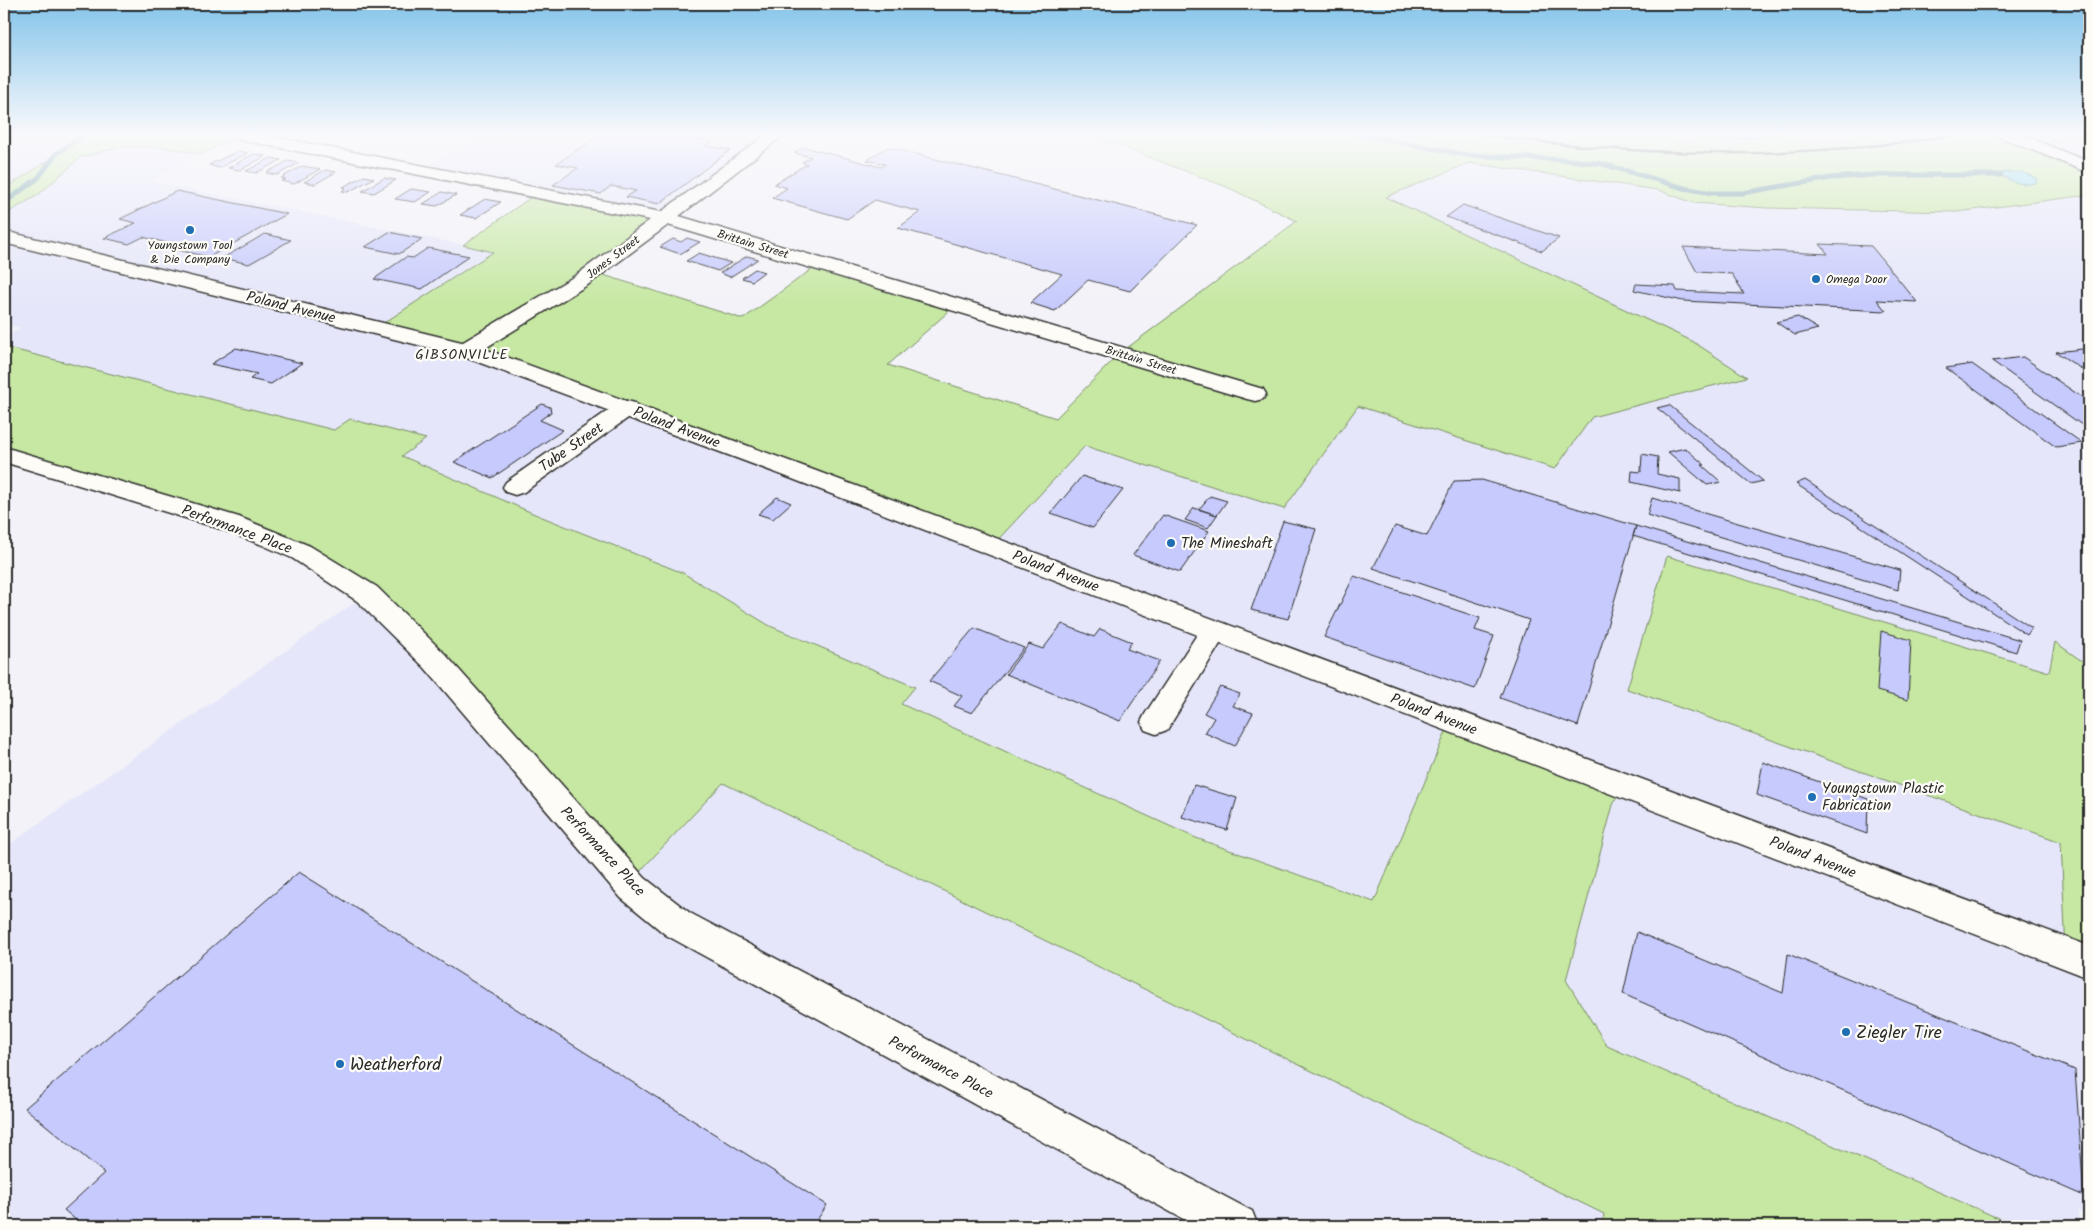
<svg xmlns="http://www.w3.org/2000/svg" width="2093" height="1230" font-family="Kalam,sans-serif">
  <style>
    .built { fill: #e5e6f9 }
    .green { fill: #c6e8a2; stroke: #788a66 }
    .water { fill: #8fdded; stroke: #67969f }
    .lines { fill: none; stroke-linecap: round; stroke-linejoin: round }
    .stream { stroke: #67969f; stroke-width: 5 }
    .building { fill: #c6cafc; stroke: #2b2b2b }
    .minor-casing { stroke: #2b2b2b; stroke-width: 3 }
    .major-casing { stroke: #2b2b2b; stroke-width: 3 }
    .minor { fill: #fdfcf7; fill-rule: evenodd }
    .major { fill: #fdfcf7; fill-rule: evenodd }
    .rail { stroke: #2b2b2b; stroke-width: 2.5 }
    .poi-dot { fill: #1f6fb2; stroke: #fdfcf7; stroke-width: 2 }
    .labels { text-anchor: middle; stroke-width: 4.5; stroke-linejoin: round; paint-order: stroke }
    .far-street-label { font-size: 12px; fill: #2b2b2b; stroke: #fdfcf7 }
    .far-poi-label { font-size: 12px; fill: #2b2b2b; stroke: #fdfcf7 }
    .far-neighbourhood-label { font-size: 14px; letter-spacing: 1px; fill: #2b2b2b; stroke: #fdfcf7 }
    .street-label { font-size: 15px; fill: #2b2b2b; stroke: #fdfcf7 }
    .poi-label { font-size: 15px; fill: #2b2b2b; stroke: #fdfcf7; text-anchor: start }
    .near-poi-label { font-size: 18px; fill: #2b2b2b; stroke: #fdfcf7; text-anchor: start }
  </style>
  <rect width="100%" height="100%" fill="#f2f2f8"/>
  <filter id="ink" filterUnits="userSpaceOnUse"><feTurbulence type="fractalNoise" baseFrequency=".02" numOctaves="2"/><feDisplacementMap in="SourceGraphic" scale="10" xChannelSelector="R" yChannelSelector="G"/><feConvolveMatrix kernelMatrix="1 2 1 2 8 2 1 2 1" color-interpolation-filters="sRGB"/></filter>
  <g filter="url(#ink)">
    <path class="built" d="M4,134H90L4,189Z
      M485,134H777L665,218L420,170Z
      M2082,134H2089V168L2034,146Z
      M122,147H163L202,154L150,181L493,251L377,328L466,350L992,546L1085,446L1284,509L1358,406L1555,469L1592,417L1746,378L1692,341L1386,197L1469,163L1658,190L1694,203L1957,212L2089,195V1215L2078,1211L2079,1226H2016L1607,1046L1566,980L1613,805L1623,786L1451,721L1375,902L1196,838L901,704L914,687L770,626L683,573L537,515L402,456L425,439L350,420L335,430L4,347V338L20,328L4,324V215L38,195L81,157Z
      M367,594L629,883L723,783L1605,1214L1602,1226H4V848Z"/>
    <path class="green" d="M90,134H239L240,135L202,154L163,147H122L81,157L38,195L4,215V189Z
      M1089,134H1548L1632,139L1719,140L1758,137L1756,134L1765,136L1791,134L1802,142L1879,134H2082L2035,146L2089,168V195L1957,212L1767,208L1694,203L1658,190L1469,163L1386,197L1692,341L1747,377L1592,417L1555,469L1358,406L1284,509L1085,446L992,546L627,408L376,328L493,252L463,245L537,193L665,218L594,272L743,319L819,264L956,305L888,365L1056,418L1119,354L1297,221L1229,188Z
      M4,347L334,430L350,419L426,439L402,456L537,515L683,573L770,626L915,687L901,704L1196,838L1374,902L1451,720L1623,785L1613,805L1566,980L1607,1046L2016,1226H1602L1604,1214L723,783L629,883L367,594L230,523L4,454Z
      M1667,556L2049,672L2055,642L2089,666V962L2066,953L2061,842L1627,689Z"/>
    <path class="water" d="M2003,172H2021L2036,178L2037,182C2027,187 2008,182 2000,174Z"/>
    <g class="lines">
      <path class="stream" d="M1356,134L1467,155L1569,160L1603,164L1684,188L1712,193H1742L1831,178L1873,175H2001
        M4,203L38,178L56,154L84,134"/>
    </g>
    <path class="building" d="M602,134H667L712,142L706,146L730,150L659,204L626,197L636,191L611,186L601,194L553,185L578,168L556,164Z
      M1711,134H1756L1759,137L1719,140Z
      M804,147L881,167L885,164L867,160L888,147L1197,225L1130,291L1088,280L1055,311L1030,303L1062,274L898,228L920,212L875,200L847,219L772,198L787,188L774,184L807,164L802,162L811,157L794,153Z
      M238,151L248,153L219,168L209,165Z
      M254,154L266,156L240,170L228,168Z
      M271,158L281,160L256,173L246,171Z
      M288,161L299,163L277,175L266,173Z
      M302,166L320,169L294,184L281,181L286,179L281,178Z
      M325,170L336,172L315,184L304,182Z
      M364,176L374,178L348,192L342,191L346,188L343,187Z
      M384,178L396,180L374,193L362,191Z
      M411,189L431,192L415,202L395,199Z
      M177,191L287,214L209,257L160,246L167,243L143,237L129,244L104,238L136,223L120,219Z
      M442,192L456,195L437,206L423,204Z
      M485,199L501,202L476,218L460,215Z
      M1463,205L1480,211L1559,238L1542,251L1446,217Z
      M389,232L422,239L399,254L365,247Z
      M265,234L291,240L249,264L223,258Z
      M687,238L700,242L680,254L660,247L673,239L681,242Z
      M1820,244L1871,246L1917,302L1877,300L1886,311L1683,301L1634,290L1636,284L1675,286L1677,291L1744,294L1732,274L1697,272L1683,247L1828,254Z
      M428,248L469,256L422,289L374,279L406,257L413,258Z
      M699,253L731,263L718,271L686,261Z
      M747,256L758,259L730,277L720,273Z
      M755,269L764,272L752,281L742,278Z
      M1798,317L1818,329L1795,335L1776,322Z
      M236,348L302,363L271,384L250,379L257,374L211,364Z
      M2082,349L2089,353V374L2056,352Z
      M2023,357L2089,402V430L1992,361Z
      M1972,364L2082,443L2056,447L1946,368Z
      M542,404L550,407L551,412L540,420L563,430L492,478L454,462Z
      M1669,405L1763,481L1751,484L1657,408Z
      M1685,448L1705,465H1702L1721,482L1707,485L1668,452Z
      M1642,454L1658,457L1657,474L1680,479V493L1631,482L1632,471L1641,472Z
      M1082,476L1123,490L1093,528L1051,513Z
      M1482,480L1636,526L1578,726L1500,698L1529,620L1373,568L1395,526L1427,536L1454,481Z
      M1805,480L2032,628L2027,635L1796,484Z
      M1210,496L1227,501L1217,515L1199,509Z
      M777,497L791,503L773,519L758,514Z
      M1652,498L1900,570L1898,590L1647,515Z
      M1194,508L1217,515L1208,528L1185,520Z
      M1163,515L1209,531L1180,572L1133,555Z
      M1283,521L1316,529L1288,619L1251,610Z
      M1636,526L2020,640L2016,652L1633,536Z
      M1354,576L1480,618L1475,630L1494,636L1475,689L1324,637Z
      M1062,624L1094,637L1100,629L1132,642L1127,649L1160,661L1120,721L1006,674L1029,644L1043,649Z
      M974,628L1024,648L972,713L954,706L962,696L929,681Z
      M1881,631L1911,640L1908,700L1877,691Z
      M1220,687L1240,694L1233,706L1253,713L1235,746L1205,733L1214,718L1204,713Z
      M1763,762L1868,799L1867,834L1757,795Z
      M1194,785L1237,798L1227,830L1182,817Z
      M299,872L827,1205L813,1226H83L64,1210L104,1173L25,1108Z
      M1637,932L1783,993L1788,954L2075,1070L2084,1196L1623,994Z"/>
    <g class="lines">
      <defs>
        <path id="minor" d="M233,134H260L661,212L767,134H785L679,216L1263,389L1266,394L1263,399L1255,401L1247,399L668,225L589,284L474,355L466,356L458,355L455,350L458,345L575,276L650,220L240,140L234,138Z
          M1998,134H2020L2089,162V173L2000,137Z
          M627,401L635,403L638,408L635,413L524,492L515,495L506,492L503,487L506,482L619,403Z
          M4,447L239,517L310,546L377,587L445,654L645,878L690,913L1252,1211L1258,1226H1196L666,935L621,898L425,668L357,601L292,558L260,544L221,529L4,462Z
          M1214,621L1224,624L1228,631L1167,730L1156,734L1145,730L1141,722L1145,714L1204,624Z"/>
        <path id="major" d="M4,231L474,345L800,465L2089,946V978L782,475L459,355L4,243Z"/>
      </defs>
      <use href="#minor" class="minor-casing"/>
      <use href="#major" class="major-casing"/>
      <use href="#minor" class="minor"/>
      <use href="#major" class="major"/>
      <path class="rail" d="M1479,134C1645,158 1796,161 1962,134"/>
    </g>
  </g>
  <linearGradient id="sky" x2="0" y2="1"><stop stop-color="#84c4ea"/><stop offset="0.44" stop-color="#f9f9fc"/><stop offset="1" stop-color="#f9f9fc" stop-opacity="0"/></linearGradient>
  <rect width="2093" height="306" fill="url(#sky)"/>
  <g class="poi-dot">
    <circle cx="190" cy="230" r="5"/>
    <circle cx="1816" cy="279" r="5"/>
    <circle cx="1171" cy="543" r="5"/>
    <circle cx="1812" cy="797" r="5"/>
    <circle cx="1846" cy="1032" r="5"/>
    <circle cx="340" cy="1064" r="5"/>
  </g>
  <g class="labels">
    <g class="far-street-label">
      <text transform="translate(753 244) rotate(17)" y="4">Brittain Street</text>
      <text transform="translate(613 257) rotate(-37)" y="4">Jones Street</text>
      <text transform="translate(1141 360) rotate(17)" y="4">Brittain Street</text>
    </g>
    <g class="far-poi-label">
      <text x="190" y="249">Youngstown Tool<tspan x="190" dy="14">&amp; Die Company</tspan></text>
      <text x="1826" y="283" text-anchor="start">Omega Door</text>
    </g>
    <g class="far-neighbourhood-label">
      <text x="462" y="359">GIBSONVILLE</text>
    </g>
    <g class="street-label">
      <text transform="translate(291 307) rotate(14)" y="5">Poland Avenue</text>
      <text transform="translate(677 427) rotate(21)" y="5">Poland Avenue</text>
      <text transform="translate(571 447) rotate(-35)" y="5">Tube Street</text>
      <text transform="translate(237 529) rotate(20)" y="5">Performance Place</text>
      <text transform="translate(1056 571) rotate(21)" y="5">Poland Avenue</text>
      <text transform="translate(1434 714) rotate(21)" y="5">Poland Avenue</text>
      <text transform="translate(603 851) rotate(47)" y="5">Performance Place</text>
      <text transform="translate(1813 857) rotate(21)" y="5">Poland Avenue</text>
      <text transform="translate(941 1067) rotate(28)" y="5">Performance Place</text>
    </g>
    <g class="poi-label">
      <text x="1181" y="548">The Mineshaft</text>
      <text x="1822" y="793">Youngstown Plastic<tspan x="1822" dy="17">Fabrication</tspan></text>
    </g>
    <g class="near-poi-label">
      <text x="1856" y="1038">Ziegler Tire</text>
      <text x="350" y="1070">Weatherford</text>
    </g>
  </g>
  <rect width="2093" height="1230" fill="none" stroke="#fdfcf7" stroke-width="20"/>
  <rect x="10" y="10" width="2073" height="1210" fill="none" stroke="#2b2b2b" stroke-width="2" filter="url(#ink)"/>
</svg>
